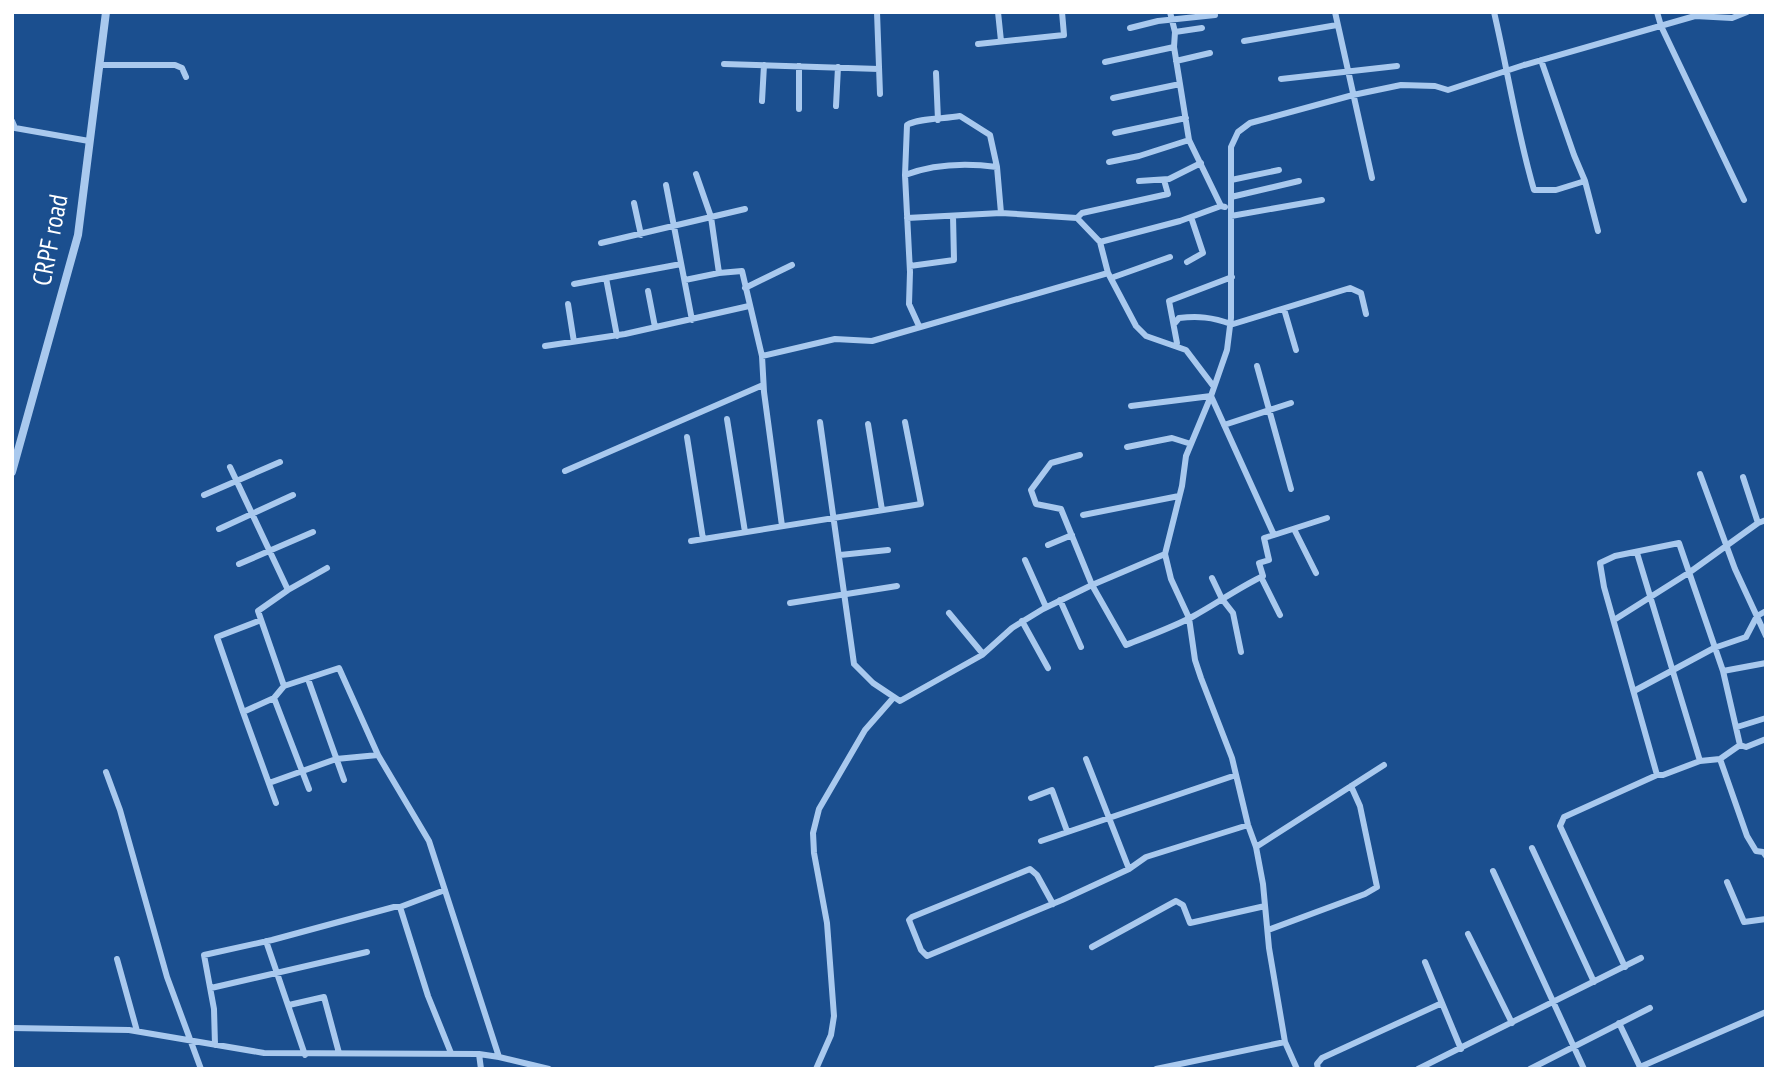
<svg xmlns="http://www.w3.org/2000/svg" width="1778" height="1081" font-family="'PT Sans Narrow',sans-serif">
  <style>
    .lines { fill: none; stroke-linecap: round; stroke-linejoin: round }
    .minor { stroke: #a9c9ee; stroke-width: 6 }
    .tertiary { stroke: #a9c9ee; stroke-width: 8 }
    .labels { text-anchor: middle; stroke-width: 5; stroke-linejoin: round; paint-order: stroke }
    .street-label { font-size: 26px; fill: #fff; stroke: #1b4f8f }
  </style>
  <rect width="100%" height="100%" fill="#1b4f8f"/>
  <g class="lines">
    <path class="minor" d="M877,12L880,94
      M998,12L1001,41
      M1170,12L1175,32L1174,47L1189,140L1221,206L1225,207
      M1335,12L1372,178
      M1494,12C1508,72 1517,132 1534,190H1556L1585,181
      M1657,12L1661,26L1744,200
      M1130,28L1158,21L1215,15
      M1175,32L1202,28
      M1244,41L1337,25
      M978,44L1064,35L1062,12
      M1541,60L1574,155L1585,181L1598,231
      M1176,61L1210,53
      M1105,62L1174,47
      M724,64L879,69
      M99,65H175L182,68L186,77
      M936,73L938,120
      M1281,79L1397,66
      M1113,98L1180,84
      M762,101L764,65
      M836,106L838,67
      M799,109V66
      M12,121L15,128L89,141
      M1115,133L1186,118
      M1109,162L1139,156L1189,140
      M696,174L711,217L719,273
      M905,175C934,164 967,163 997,167
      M1231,180L1279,170
      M1139,181L1169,179L1201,163
      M666,185L692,320
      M1231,197L1299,181
      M634,203L641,235
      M1231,216L1322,200
      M907,218L1001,213L1077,218L1082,213L1168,194L1164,180
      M1077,218L1100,242
      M601,243L745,209
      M1187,262L1203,253L1191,217
      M910,266L954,260L953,216
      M606,278L617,336
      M1111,278L1170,257
      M685,280L719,273L742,271L762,356L764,392L782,526
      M574,284L681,264
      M745,288L792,265
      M648,291L655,327
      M568,304L574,342
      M1284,309L1296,350
      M1174,324L1179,318C1198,316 1212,317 1231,324
      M1230,325L1350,288L1361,293L1366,314
      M919,326L909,304L910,272L905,175L907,125C918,118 944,119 960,116L990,135L997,167L1001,213
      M545,346L625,334L749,306
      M1175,346L1177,343L1169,301L1232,277
      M762,356L835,339L872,341L1108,273
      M1257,366L1291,489
      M1214,387L1186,350L1146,336L1136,326L1108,273L1100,242L1180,221L1221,206
      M1131,406L1211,396L1274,535L1264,538L1269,560L1259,563L1263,576C1238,588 1216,604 1192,617C1171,628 1148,636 1126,645L1092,585L1165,554
      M727,419L745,532
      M820,422L854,664L873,683L900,701L982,655L1012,628L1043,609L1092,585L1061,509L1036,504L1031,490L1051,463L1080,455
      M868,424L882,510
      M1224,425L1291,403
      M687,437L703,539
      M1127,447L1172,438L1191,444
      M230,467L288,590
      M565,471L763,385
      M1700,474L1735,569L1766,636
      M1743,477L1758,523
      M204,495L280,462
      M1083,515L1179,496
      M219,529L293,495
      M1294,529L1316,573
      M1274,535L1327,518
      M691,541L921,504L905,422
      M1048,545L1072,535
      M1637,553L1700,761
      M840,555L888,550
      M1025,560L1046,607
      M239,564L313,532
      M1261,577L1280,615
      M1212,578L1222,599L1233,613L1241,652
      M1060,600L1081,647
      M790,603L897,586
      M949,613L983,654
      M261,620L217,637L243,712L274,698L284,686L339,668L378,755L429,841L499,1057
      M1614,620L1690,572L1758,523L1766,520
      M1022,621L1048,668
      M1723,671L1766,663
      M308,679L344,780
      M284,686L258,611L288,590L327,568
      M1634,691L1714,648L1746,637L1757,616L1766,611
      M274,698L309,789
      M243,712L276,803
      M1737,727L1766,718
      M1086,759L1129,869
      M1720,759L1747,836L1756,851L1763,852L1766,856
      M106,772L120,810L167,977L201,1069
      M1657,775L1604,587L1600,563L1615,556L1679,543L1723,671L1740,745
      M269,783L336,759L378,755
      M1031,798L1052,790L1067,831
      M1041,841L1236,775
      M1256,847L1384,765
      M1532,848L1594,982
      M1493,871L1584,1069
      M1727,882L1744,922L1766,919
      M1053,904L1037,875L1030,869L912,917L909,920L921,950L927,956L1062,900L1129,869L1146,857L1248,825
      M400,907L428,996L451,1053
      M1268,930L1365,894L1377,887L1360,806L1351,786
      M1468,934L1512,1023
      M266,941L305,1055
      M1092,947L1176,901L1183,905L1190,923L1265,906
      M117,959L137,1031
      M1425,962L1442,1003
      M1625,967L1560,826L1564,817L1657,775H1663L1700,761L1720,759L1740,745L1746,747L1766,739
      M211,988L367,952
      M289,1005L324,997L339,1053
      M1619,1023L1640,1067L1639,1068
      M12,1028L129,1030L264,1053L479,1054L499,1057L549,1069
      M215,1045L214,1009L204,955L272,940L394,907H400L445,890
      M479,1054L481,1069
      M1640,1067L1766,1012
      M816,1069L831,1035L834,1016L827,923L814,853L813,833L819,809L865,730L894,697
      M1156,1069L1285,1042
      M1297,1069L1285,1042L1269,948L1263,884L1256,847L1248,825L1232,758L1201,678L1195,660L1189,618L1171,579L1165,554L1182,486L1186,456L1211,396L1227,350L1231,318V147L1238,132L1250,123L1353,95L1401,85L1435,86L1448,90L1524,65L1695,16L1732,18L1747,12
      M1318,1069L1317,1064L1322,1058L1442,1003L1461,1049
      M1418,1069L1641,958
      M1530,1069L1650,1008"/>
    <path class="tertiary" d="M12,472L78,235L106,12"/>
  </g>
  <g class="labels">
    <g class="street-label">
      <text transform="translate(50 240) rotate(-79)" y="9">CRPF road</text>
    </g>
  </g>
  <rect width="1778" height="1081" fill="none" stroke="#ffffff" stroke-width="28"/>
</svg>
